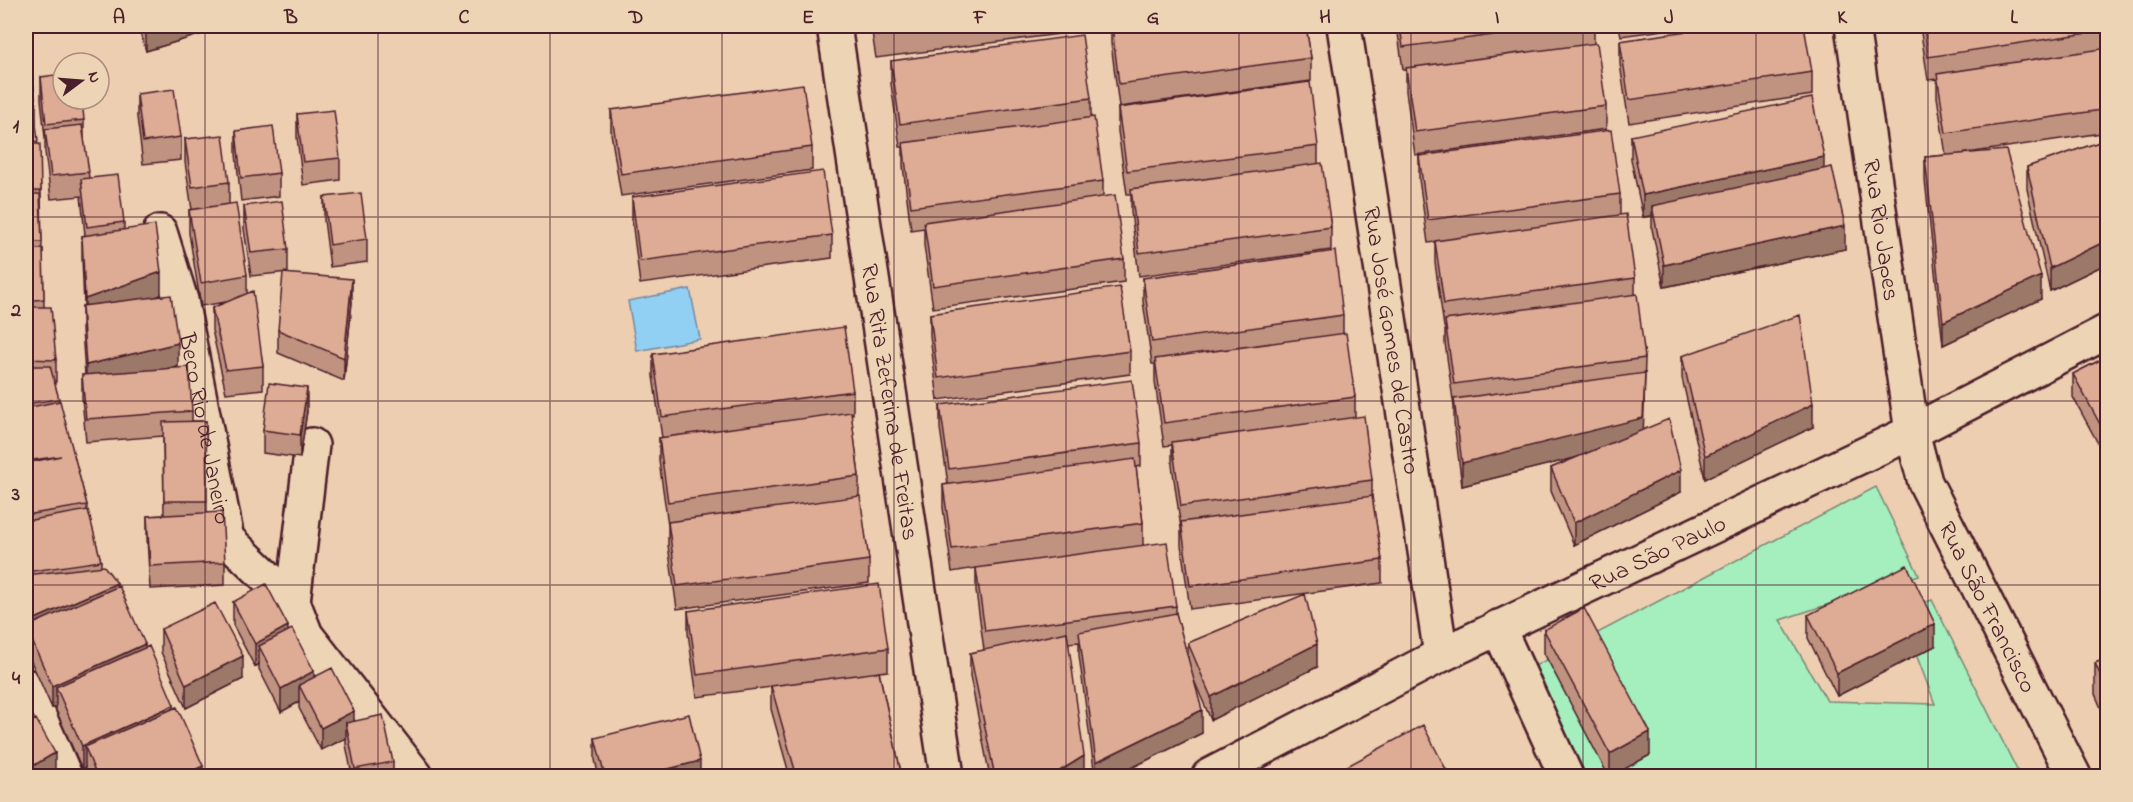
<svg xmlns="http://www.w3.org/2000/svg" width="2133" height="802" font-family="'Indie Flower',sans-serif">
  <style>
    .green { fill: #a5efbe; stroke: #788774; stroke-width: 1.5 }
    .water { fill: #92d0f3; stroke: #7589a3; stroke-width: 1.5 }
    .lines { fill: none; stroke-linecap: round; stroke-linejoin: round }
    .minor-casing { stroke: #4a1f2b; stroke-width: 38 }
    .minor { stroke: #edd4b5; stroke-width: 33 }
    .wall { fill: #bf9380; stroke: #4a1f2b; stroke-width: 1.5 }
    .shaded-wall { fill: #9b7868; stroke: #4a1f2b; stroke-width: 1.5 }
    .building { fill: #deab95; stroke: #4a1f2b; stroke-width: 1.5 }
    .grid { fill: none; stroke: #4a1f2b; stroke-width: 1.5; stroke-opacity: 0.55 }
    .labels { text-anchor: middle; stroke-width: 4.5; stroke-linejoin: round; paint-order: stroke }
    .street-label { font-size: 24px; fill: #4a1f2b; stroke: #edd4b5 }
    .neatline { fill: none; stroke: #4a1f2b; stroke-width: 2 }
    .grid-label { font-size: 20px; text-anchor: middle; font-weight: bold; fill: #4a1f2b }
  </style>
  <rect width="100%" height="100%" fill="#edceb0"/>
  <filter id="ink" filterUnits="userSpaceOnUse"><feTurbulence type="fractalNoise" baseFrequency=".0167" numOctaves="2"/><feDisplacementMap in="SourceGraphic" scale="12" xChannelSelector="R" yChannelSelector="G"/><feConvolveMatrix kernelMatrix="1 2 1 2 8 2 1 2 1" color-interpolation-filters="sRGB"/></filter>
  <g filter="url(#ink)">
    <path class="green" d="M1876,487L1919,575L1780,620L1827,701L1935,704L1900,612L1932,600L2020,776H1587L1529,669Z"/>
    <path class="water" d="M690,289L700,339L637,351L628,301Z"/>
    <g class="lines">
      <defs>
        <g id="minor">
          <path id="s1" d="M834,26L947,776"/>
          <path id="s2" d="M1344,26L1441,655"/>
          <path id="s3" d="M1852,26L1912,432L1925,482L2074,776"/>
          <path id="s4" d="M160,232L181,300L227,539L293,602L306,635L416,776"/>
          <path d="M293,602L312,445"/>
          <path d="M1498,627L1566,776"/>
          <path d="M26,686L65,776"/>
          <path id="s5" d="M1209,776L1441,655L1912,432L2108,331"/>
        </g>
      </defs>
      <use href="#minor" class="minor-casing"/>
      <use href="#minor" class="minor"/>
    </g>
    <path class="wall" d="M138,26H202V34L146,51Z
      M871,26H1067V33L876,58Z
      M1102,26H1306L1311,58V81L1119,107L1111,43V29L1102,31Z
      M1397,26H1594V43L1606,106V129L1415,155L1406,91V70H1403Z
      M1619,26H1694L1621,36Z
      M1920,26H2108V132L1960,154L2041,299L1943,345L1925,180V157L1946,155L1937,97V79L1928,80Z
      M1620,41L1812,72V95L1629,123L1620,64Z
      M26,43L36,106V125L41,191L42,249H43L44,307L56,360V382H54L87,505V510L101,561V566L117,587L145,648L174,708L203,777H87L85,770V767L82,769L56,710V707L52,708L26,650V645V646Z
      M891,61L1091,98V118L1103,181V197L1124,259V282L933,308L924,245V228L911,230L903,166V147H900L891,84Z
      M41,77L84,120V139L89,178L124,222V230L161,295L154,297L178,366L167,369L192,411V421H206L207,513L225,562V585L150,589L147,538V516L164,515L163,436L86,442L82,398V375H85L82,329V306L84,305L82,258V236L85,235L81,196L51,199L45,152V138L41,99Z
      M137,94L181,137V160L143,164L137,117Z
      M1118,108L1318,146V164L1331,227V250L1139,276L1131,212V194H1127L1118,131Z
      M611,110L812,147V170L621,196L611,133Z
      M297,114L340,158V180L303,185L297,137Z
      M236,131L279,173V196L241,201L236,154Z
      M1631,136L1824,169L1845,249L1664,287L1652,229V216L1643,217L1631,159Z
      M185,139L229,182V204L247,275V293L263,366V389L226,393L212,330V308L226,302L201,306L189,233V210H192L185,162Z
      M2108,139V263L2050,291L2027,189V167Z
      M1419,156L1620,194V215L1635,278V294L1645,358L1643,430L1681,492L1574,545L1551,491V468L1578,457L1462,486L1454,422V407L1445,343V327H1444L1435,263V242L1428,243L1419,179Z
      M324,197L367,239V262L330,267L324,220Z
      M632,197L832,235V258L640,284L632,220Z
      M244,206L288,249V272L251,276L244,229Z
      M1143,278L1343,315V334L1355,397V417L1372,480V498L1382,560V583L1190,609L1181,545V528L1172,465V445L1164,446L1155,382V364H1152L1143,301Z
      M352,302L344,381L278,353V330Z
      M930,314L1130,351V374L938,400L930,336Z
      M653,354L853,391V414H851L859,476V496L869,560V583L677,609L668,545V525L659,461V438H662L653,376Z
      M1682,356L1813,427L1705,479L1682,378Z
      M2108,356V462L2073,397V374Z
      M940,405L1141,443V466L1136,467L1143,523V545L1176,606V614L1188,659V643L1317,667L1211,720L1193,678L1202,733L1113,777H1095L1079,655V642L1068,643L1084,777H990L970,676V653L984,650L976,591V568L952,572L943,508V485L948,484L940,428Z
      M307,411L300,458L263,453V430Z
      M233,602L288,631L314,677L393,762V775H352L346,745V738L321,750L299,708V702L281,712L259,669V664L255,667L233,625Z
      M688,611L888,648V671L879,672L902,777H790L771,709V687L697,697L688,633Z
      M1808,615L1935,646L1837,696L1808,638Z
      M161,629L243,679L186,708L161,652Z
      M1544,630L1650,755L1609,777L1544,653Z
      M2108,658V724L2095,694V663Z
      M595,738L700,777H599L595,760Z"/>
    <path class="shaded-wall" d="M156,26H202V34L146,51V29Z
      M31,59V82L26,83V60Z
      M1824,157V179L1652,206V216L1643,217V195Z
      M1845,226V249L1664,287V265Z
      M2108,240V263L2050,291V268Z
      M161,272V295L85,322V299Z
      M2041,276V299L1943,345V322Z
      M352,279V302L344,381V358Z
      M178,343V366L86,388V365Z
      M1645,373L1643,441L1462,486V463Z
      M307,388V411L300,458V435Z
      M1813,404V427L1705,479V456Z
      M1681,470V492L1574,545V523Z
      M117,583V606L26,627V646V623Z
      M1935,624V646L1837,696V673Z
      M288,626V649L259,646V664L255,667V644Z
      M145,644V667L56,687V707L52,708V686Z
      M1317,644V667L1211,720V697Z
      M243,656V679L186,708V685Z
      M314,671V694L299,685V702L281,712V689Z
      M174,705V727L85,747V767L82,769V746Z
      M1202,710V733L1113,777H1096V762Z
      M354,711V734L346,723V738L321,750V728Z
      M1650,732V755L1610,777V754Z
      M55,753V776L26,777V770Z
      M1084,756V777H1050Z
      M700,761V777H636Z
      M203,766V777H179Z"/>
    <path class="building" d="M145,26H156L146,29Z
      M874,26H951L876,36Z
      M1112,26H1306L1311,58L1119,84Z
      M1400,26H1562L1403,47Z
      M1721,26H1804L1812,72L1629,100L1620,41Z
      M1924,26H2108V30L1928,57Z
      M1082,35L1091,98L900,124L891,61Z
      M26,43L31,59L26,60Z
      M1597,43L1606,106L1415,132L1406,68Z
      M2108,48V109L1946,133L1937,74Z
      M26,73H32L36,106L26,107Z
      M63,74V99H82L84,120L46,124L41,77Z
      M1310,82L1318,146L1127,171L1118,108Z
      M803,84L812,147L621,174L611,110Z
      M174,89L181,137L143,142L137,94Z
      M1812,98L1824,157L1643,195L1631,136Z
      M26,108H34L38,141L26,142Z
      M334,110L340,158L303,162L297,114Z
      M1094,117L1103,181L911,207L903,143Z
      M82,125L89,172L51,176L45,129Z
      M273,126L279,173L241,178L236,131Z
      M1611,130L1620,194L1428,220L1419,156Z
      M223,135L229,182L192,187L185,139Z
      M2108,139V240L2050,268L2027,167Z
      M26,144H40L41,191H26Z
      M2006,150L2041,276L1943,322L1925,157Z
      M1322,163L1331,227L1139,253L1131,189Z
      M1832,167L1845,226L1664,265L1652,206Z
      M823,171L832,235L640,261L632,197Z
      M118,175L124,222L87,227L81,179Z
      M361,193L367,239L330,245L324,197Z
      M26,194H40L42,242H26Z
      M1115,195L1124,259L933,286L924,222Z
      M282,201L288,249L251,253L244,206Z
      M236,203L247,275L201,283L189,210Z
      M1626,214L1635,278L1444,304L1435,241Z
      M155,225L161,272L85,299L82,236Z
      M26,249H43L44,299L26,301Z
      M1335,251L1343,315L1152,342L1143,278Z
      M283,273L352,279L344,358L278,330Z
      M1120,287L1130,351L938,378L930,314Z
      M253,291L263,366L226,370L212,308Z
      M1637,294L1645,358L1454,384L1445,320Z
      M171,295L178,343L86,365L82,306Z
      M26,307H51L56,360L26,359Z
      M1800,315L1813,404L1705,456L1682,356Z
      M844,327L853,391L662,417L653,354Z
      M1346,333L1355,397L1164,423L1155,359Z
      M2108,356V439L2073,374Z
      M26,366H50L59,399L26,404Z
      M189,367L192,411L86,419L82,375Z
      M1645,373L1643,418L1462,463L1454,399Z
      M1132,380L1141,443L949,469L940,405Z
      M269,383L307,388L300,435L263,430Z
      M60,401L87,505L26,515V463L61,456L26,461V408Z
      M851,412L859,476L668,502L659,438Z
      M1364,416L1372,480L1181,506L1172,442Z
      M1669,419L1681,470L1574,523L1551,468Z
      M206,421L207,501H164L163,422Z
      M1135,459L1143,523L952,549L943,485Z
      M860,496L869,560L677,586L668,522Z
      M1372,496L1382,560L1190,586L1181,522Z
      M88,510L101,561L26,572V521Z
      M222,512L225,562L150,566L147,516Z
      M1167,542L1176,606L985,631L976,568Z
      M1907,565L1935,624L1837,673L1808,615Z
      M104,566L117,583L26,623V575Z
      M266,584L288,626L255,644L233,602Z
      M879,584L888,648L697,675L688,611Z
      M119,586L145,644L52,686L26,627Z
      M1305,594L1317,644L1211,697L1188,643Z
      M215,603L243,656L186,685L161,629Z
      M1584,608L1650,732L1610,754L1544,630Z
      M1176,613L1202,710L1096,762L1079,632Z
      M292,629L314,671L281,689L259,646Z
      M1067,632L1084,756L1050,777H995L970,653Z
      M149,646L174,705L82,746L56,687Z
      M2108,658V693L2095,663Z
      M332,668L354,711L321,728L299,685Z
      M879,672L902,777H797L771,686Z
      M26,703L34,718L26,723Z
      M177,707L203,766L179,777H97L85,747Z
      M689,714L700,761L636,777H605L595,738Z
      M383,715L393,762L355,769L346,723Z
      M36,719L55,753L26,770V725Z
      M1423,725L1450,777H1344L1340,770Z
      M52,772L55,777H44Z
      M427,774V777H347V775Z"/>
  </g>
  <path class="grid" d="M205,26V776M378,26V776M550,26V776M722,26V776M894,26V776M1066,26V776M1239,26V776M1411,26V776M1583,26V776M1756,26V776M1928,26V776M26,217H2108M26,401H2108M26,585H2108"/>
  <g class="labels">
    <g class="street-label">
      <text dy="8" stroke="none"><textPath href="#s3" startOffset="206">Rua Rio Japes</textPath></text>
      <text dy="8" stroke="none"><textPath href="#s2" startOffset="318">Rua José Gomes de Castro</textPath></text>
      <text dy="8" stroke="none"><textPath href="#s1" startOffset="380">Rua Rita Zeferina de Freitas</textPath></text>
      <text dy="8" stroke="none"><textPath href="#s4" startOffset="202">Beco Rio de Janeiro</textPath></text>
      <text dy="8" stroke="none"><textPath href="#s5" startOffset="501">Rua São Paulo</textPath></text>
      <text dy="8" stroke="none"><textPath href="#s3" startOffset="602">Rua São Francisco</textPath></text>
    </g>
  </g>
  <rect width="2133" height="802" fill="none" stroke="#edd4b5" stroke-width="66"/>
  <g transform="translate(81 81) rotate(74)"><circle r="28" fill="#edd4b5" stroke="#ac8c7e" stroke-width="1.5"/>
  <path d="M0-4.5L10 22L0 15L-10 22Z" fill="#4a1f2b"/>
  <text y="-9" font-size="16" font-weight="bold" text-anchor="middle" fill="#4a1f2b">N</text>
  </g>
  <rect x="33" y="33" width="2067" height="736" class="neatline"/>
  <g class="grid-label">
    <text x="119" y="23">A</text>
    <text x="291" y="23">B</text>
    <text x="464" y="23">C</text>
    <text x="636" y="23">D</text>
    <text x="808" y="23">E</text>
    <text x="980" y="23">F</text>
    <text x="1153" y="23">G</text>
    <text x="1325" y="23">H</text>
    <text x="1497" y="23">I</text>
    <text x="1669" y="23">J</text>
    <text x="1842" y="23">K</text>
    <text x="2014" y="23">L</text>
    <text x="16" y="132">1</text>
    <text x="16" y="316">2</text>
    <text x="16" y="500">3</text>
    <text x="16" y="684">4</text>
  </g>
</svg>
